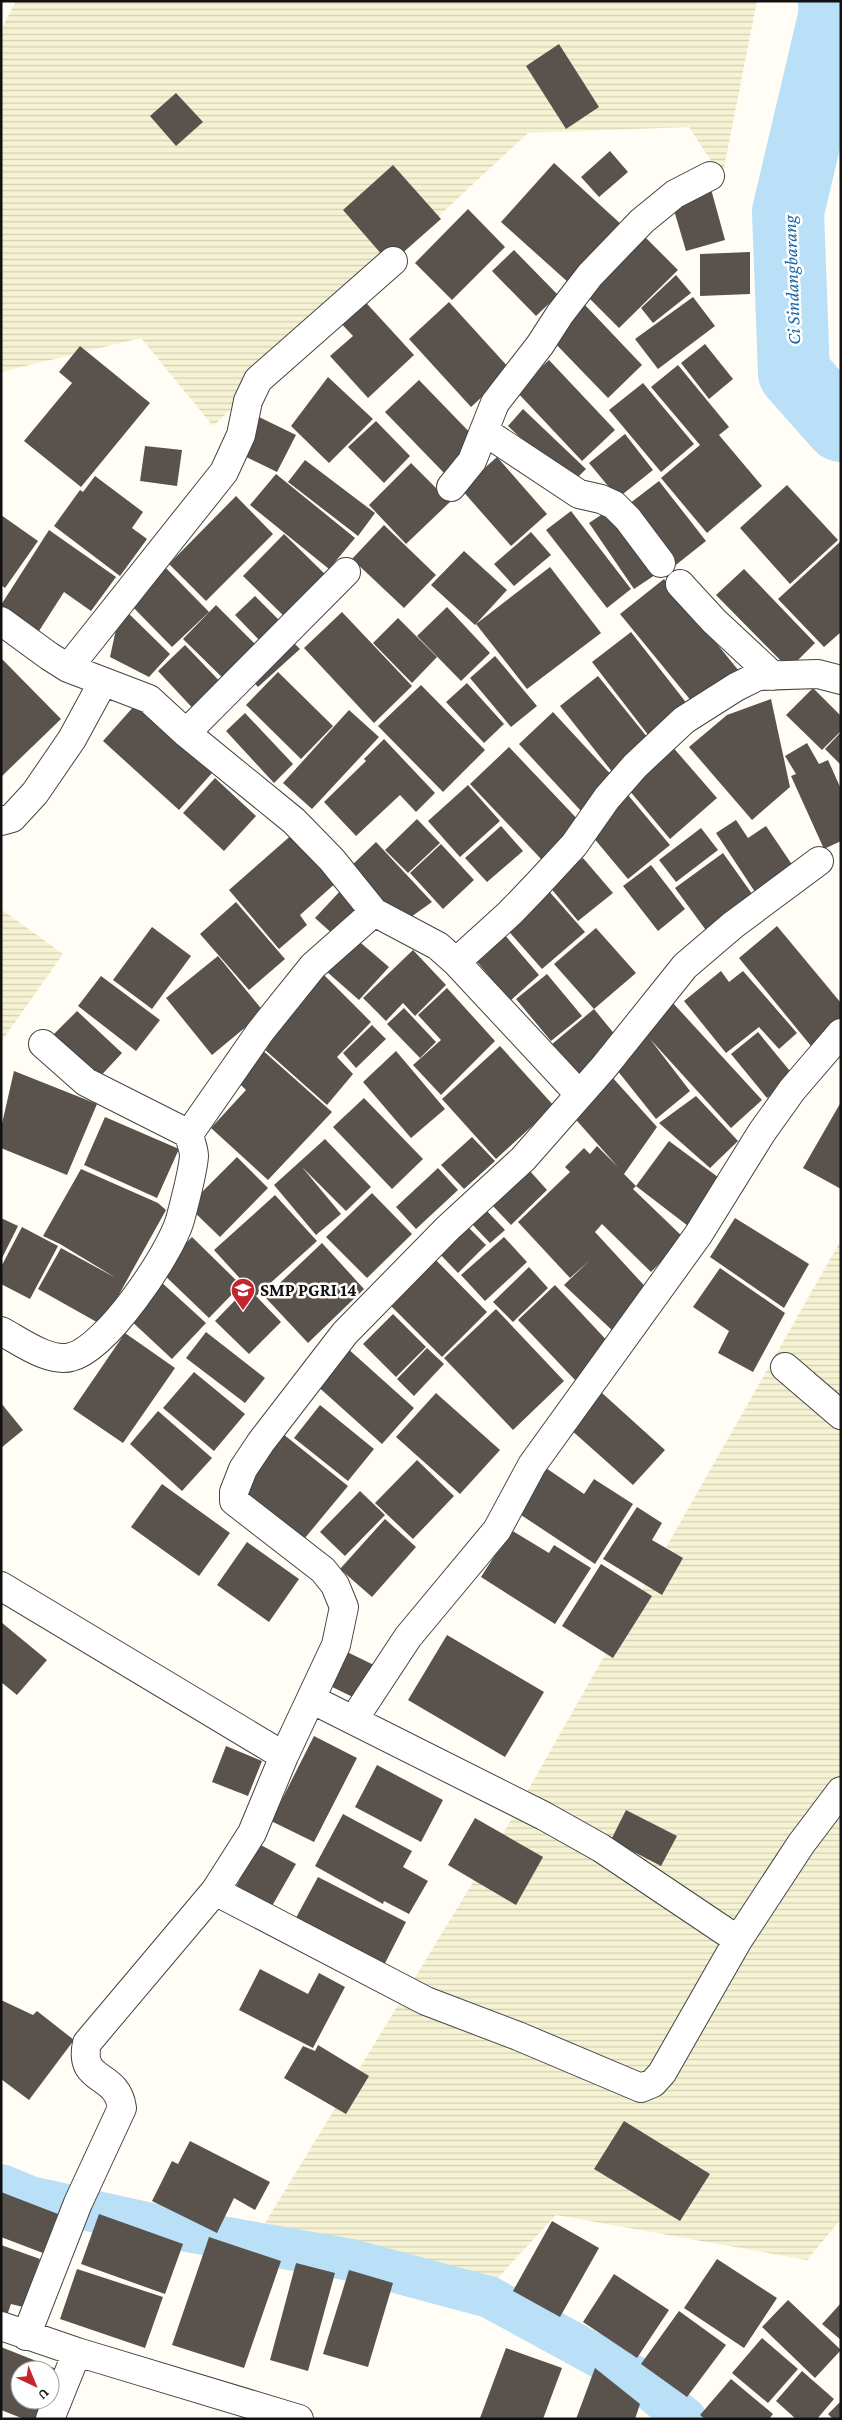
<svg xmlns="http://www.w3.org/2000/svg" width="842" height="2420" font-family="'Crimson Pro',serif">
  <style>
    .farmland { fill: url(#farmland-rules) }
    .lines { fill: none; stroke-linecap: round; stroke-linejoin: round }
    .canal { stroke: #b9e0f7; stroke-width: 42 }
    .river { stroke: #b9e0f7; stroke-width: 72 }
    .building { fill: #5a524d; fill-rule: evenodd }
    .street-casing { stroke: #444; stroke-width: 30 }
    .street { stroke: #fff; stroke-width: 28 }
    .labels { text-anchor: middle; stroke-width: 5; stroke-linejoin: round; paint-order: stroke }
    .poi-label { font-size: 18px; font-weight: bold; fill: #111; stroke: #fff; text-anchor: start }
    .water-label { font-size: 19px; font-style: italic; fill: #1768a6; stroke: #fff }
  </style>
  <defs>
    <pattern id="farmland-rules" width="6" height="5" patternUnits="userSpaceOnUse" patternTransform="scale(1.25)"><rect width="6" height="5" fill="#f6f3d4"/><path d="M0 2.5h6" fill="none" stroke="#d2cfb5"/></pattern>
  </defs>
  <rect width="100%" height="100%" fill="#fffdf5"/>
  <path class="farmland" d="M16,1H757L722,178L689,127L528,133L213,426L141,338L1,372V30Z
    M1,909L63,954L1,1042Z
    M841,1240V2219L807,2260L556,2215L494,2282L265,2223L511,1820Z"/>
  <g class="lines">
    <path class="canal" d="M1,2185L30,2197L67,2205
      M83,2209L165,2227L351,2260L489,2297L634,2376L686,2419"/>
    <path class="river" d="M834,1V17L788,212L794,373L841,426"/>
  </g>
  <path class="building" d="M559,44L599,107L566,129L526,66Z
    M176,93L203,122L176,146L150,116Z
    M610,151L628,172L599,197L581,177Z
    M554,163L622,225L569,283L501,222Z
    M393,165L441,219L390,264L343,210Z
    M711,189L725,240L686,251L671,200Z
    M468,209L505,247L452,300L415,263Z
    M642,234L678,270L619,328L583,292Z
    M514,250L558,295L536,316L492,271Z
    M750,252V294L700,296V254Z
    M676,275L691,293L653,323L641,308Z
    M359,295L414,355L368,398L330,356L353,336L335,317Z
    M693,297L715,326L658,369L635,339Z
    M449,302L511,370L471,407L409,339Z
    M585,305L642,365L608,398L550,338Z
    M705,344L733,379L709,399L681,363Z
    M80,346L150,403L81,487L24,441L72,383L59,372Z
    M549,360L615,430L582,461L516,391Z
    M678,365L729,427L719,435L762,486L707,533L661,478L700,445L651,387Z
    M328,377L373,419L329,463L291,426Z
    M419,380L479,442L445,474L385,412Z
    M643,383L694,444L661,472L609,410Z
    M523,409L586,469L570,485L508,426Z
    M257,416L296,435L277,472L238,453Z
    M376,421L410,456L384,483L348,447Z
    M625,434L653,470L618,498L589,463Z
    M145,446L182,450L177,486L140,481Z
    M497,457L547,514L511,546L461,489Z
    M305,460L375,513L358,536L288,482Z
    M411,463L450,502L406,544L369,505Z
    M276,474L355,538L329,569L250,505Z
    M95,476L143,512L132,528L147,539L120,576L54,526L80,490L83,492Z
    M659,481L706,541L672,568L625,507Z
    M787,485L838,540L790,584L740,528Z
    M236,496L273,534L206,601L169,564Z
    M613,507L658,573L634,589L589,523Z
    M571,511L631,589L607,608L546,530Z
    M1,515L38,541L5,588L1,585Z
    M384,525L436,575L404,608L352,559Z
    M49,530L116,577L91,611L64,592L39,631L1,607V605Z
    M531,532L551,555L514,586L494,564Z
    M284,534L332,581L291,623L243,576Z
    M841,541V632L824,647L778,599Z
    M464,551L507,590L475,625L431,585Z
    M164,566L209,612L172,647L127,601Z
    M550,567L601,633L527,689L476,624Z
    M744,569L815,643L789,669L716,595Z
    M664,579L739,671L697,708L620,614Z
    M255,596L283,624L263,644L235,615Z
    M216,605L262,651L229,684L183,639Z
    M121,606L170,654L149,677L110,657Z
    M447,607L490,653L461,681L417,636Z
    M342,612L412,686L374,723L304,648Z
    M398,618L437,657L412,683L373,643Z
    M631,632L688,705L649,736L592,662Z
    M290,639L300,649L258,687L249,677Z
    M185,645L227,689L199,715L158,671Z
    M495,656L537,706L511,727L470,678Z
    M1,658L61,719L1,777Z
    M278,672L333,726L301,759L246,705Z
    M598,676L652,743L613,773L560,706Z
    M467,683L504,724L484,743L446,702Z
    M421,685L485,750L443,792L378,726Z
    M813,688L841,716V731L822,750L786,715Z
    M771,699L790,787L752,820L689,747L727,715Z
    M135,705L212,773L179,810L103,741Z
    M349,710L379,737L312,809L283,783Z
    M553,712L616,780L582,812L519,744Z
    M245,713L293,764L274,783L226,731Z
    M841,732V765L825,749Z
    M384,739L435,793L416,812L400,795L356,836L324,802L366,761L364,759Z
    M807,743L819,764L828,760L841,789V841L824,849L791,776L796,774L785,756Z
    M671,745L717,798L670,839L624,784Z
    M509,747L583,825L543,861L470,784Z
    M215,778L256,816L224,851L183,813Z
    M468,785L500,821L460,857L428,821Z
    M628,795L670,845L628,879L587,830Z
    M417,819L440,843L408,873L385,850Z
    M736,820L748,838L766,826L795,869L757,895L716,833Z
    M501,826L523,851L487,882L465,858Z
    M701,828L718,850L676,882L659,860Z
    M295,832L338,881L300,915L307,925L279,949L229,890Z
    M376,842L432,902L401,924L347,870Z
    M441,844L474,880L443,909L410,873Z
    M723,853L755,898L708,933L675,888Z
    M583,858L613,893L578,921L549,886Z
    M651,865L685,909L658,931L623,886Z
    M342,889L361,908L335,936L315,918Z
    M547,889L585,932L542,969L504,926Z
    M236,902L285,959L249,990L200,934Z
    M777,926L841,1003V1022L811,1046L739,958Z
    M152,927L191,956L152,1009L113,980Z
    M498,927L539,975L510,1001L469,952Z
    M596,928L636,973L594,1009L554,964Z
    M355,938L389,967L359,1000L326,971Z
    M413,950L446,985L415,1016L403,1003L386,1021L363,998Z
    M218,956L264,1012L212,1055L166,998Z
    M721,971L729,982L743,971L797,1033L779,1049L759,1027L726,1053L684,1001Z
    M322,973L371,1022L337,1057L353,1074L327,1105L255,1041Z
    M547,974L582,1016L551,1041L516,999Z
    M101,976L160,1020L136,1051L78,1006Z
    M447,988L495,1041L441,1095L413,1065L441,1040L418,1015Z
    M672,1002L762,1100L731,1128L650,1039L690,1091L656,1119L613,1065L648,1036L643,1029Z
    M404,1008L436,1042L420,1058L387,1024Z
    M594,1009L621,1042L579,1078L551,1045Z
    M77,1011L122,1053L96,1081L51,1037Z
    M372,1025L386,1039L356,1068L343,1053Z
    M758,1032L794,1076L767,1098L731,1054Z
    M500,1046L554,1106L496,1159L442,1099Z
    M260,1048L332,1112L268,1180L211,1128L246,1090L234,1078Z
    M396,1051L445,1109L411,1138L363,1082Z
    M14,1071L97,1104L67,1175L1,1148V1128Z
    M612,1077L657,1127L624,1174L636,1186L633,1189L684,1238L651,1272L602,1224L595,1232L652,1294L615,1333L564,1285L590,1260L570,1278L518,1222L570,1172L565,1167L584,1148L590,1154L597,1146L618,1167L570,1113Z
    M696,1096L738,1141L710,1168L659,1123Z
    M364,1098L423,1159L392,1189L333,1127Z
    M841,1102V1189L803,1168Z
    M105,1117L179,1149L157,1198L84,1165Z
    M472,1137L495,1161L464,1189L441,1165Z
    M325,1139L371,1187L346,1211L302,1167L341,1214L316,1235L274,1185Z
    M669,1141L726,1183L692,1229L636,1186Z
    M237,1157L268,1188L220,1237L188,1206Z
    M438,1168L458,1190L416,1229L396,1207Z
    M81,1169L158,1203L166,1210L102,1325L38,1289L61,1248L116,1278L60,1244L43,1236Z
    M529,1170L547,1190L511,1225L492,1205Z
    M372,1193L412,1234L367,1278L326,1237Z
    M275,1195L317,1241L256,1296L281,1322L249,1354L215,1321L247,1288L256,1296L214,1250Z
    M486,1210L505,1230L490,1243L471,1223Z
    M1,1218L18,1226L1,1260Z
    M735,1218L809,1264L784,1308L710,1257Z
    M467,1226L486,1245L458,1273L439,1253Z
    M22,1227L58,1246L30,1299L1,1284V1267Z
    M192,1237L241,1285L209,1318L159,1270Z
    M504,1237L527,1262L485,1301L461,1275Z
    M322,1243L364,1289L308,1343L265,1297Z
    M428,1252L487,1312L442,1357L383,1298Z
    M529,1267L548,1288L513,1322L493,1302Z
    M720,1268L785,1313L753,1372L718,1353L729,1331L693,1307Z
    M160,1281L206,1323L172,1359L127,1317Z
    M555,1285L612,1346L575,1380L518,1320Z
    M496,1309L564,1381L513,1430L444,1358Z
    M393,1314L426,1347L396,1377L363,1344Z
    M206,1332L265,1378L245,1403L186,1358Z
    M125,1333L175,1368L123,1443L73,1409Z
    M346,1347L414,1408L382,1444L314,1383Z
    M427,1348L444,1364L414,1396L397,1379Z
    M194,1372L245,1414L214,1451L163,1408Z
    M436,1393L500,1450L460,1494L396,1437Z
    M602,1393L665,1450L633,1485L570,1429Z
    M1,1403L23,1430L1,1448Z
    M320,1405L374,1449L348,1481L294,1438Z
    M158,1411L212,1458L182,1491L130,1444Z
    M283,1434L348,1486L300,1544L236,1492Z
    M417,1460L454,1496L413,1539L375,1503Z
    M546,1468L584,1494L594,1479L633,1504L595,1564L515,1511Z
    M162,1484L230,1533L199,1576L131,1527Z
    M360,1491L385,1515L345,1556L320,1532Z
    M637,1507L662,1523L652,1540L683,1558L662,1595L603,1559Z
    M385,1519L416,1547L372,1597L340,1569Z
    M511,1530L549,1553L554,1545L591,1568L555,1624L481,1577Z
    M247,1542L299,1579L269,1622L217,1585Z
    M601,1564L652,1596L613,1658L562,1626Z
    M1,1622L47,1660L17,1695L1,1682Z
    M447,1635L544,1692L505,1757L408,1700Z
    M341,1649L380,1668L363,1702L324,1683Z
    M314,1736L357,1758L314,1842L271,1821Z
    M226,1746L262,1761L248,1796L212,1782Z
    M377,1765L443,1800L421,1842L355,1807Z
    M626,1810L677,1836L661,1866L611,1840Z
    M343,1814L412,1851L403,1867L428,1881L409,1914L384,1901L383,1904L315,1866Z
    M475,1818L543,1857L516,1905L448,1865Z
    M259,1844L296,1864L268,1913L232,1894Z
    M318,1877L406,1922L379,1975L290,1929Z
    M260,1969L308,1994L319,1973L345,1987L313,2048L239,2010Z
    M1,2000L33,2015L37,2011L74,2040L29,2100L1,2079Z
    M318,2045L369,2076L346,2114L284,2078L303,2046L315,2051Z
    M624,2121L710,2174L680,2221L594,2169Z
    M190,2141L270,2182L255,2210L234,2198L217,2233L152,2201L172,2161L178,2164Z
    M1,2192L58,2214L43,2253L1,2237Z
    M99,2214L183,2244L165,2294L81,2264Z
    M552,2221L599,2248L560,2317L513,2291Z
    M209,2237L281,2261L244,2368L172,2345Z
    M1,2245L40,2259L23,2307L11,2304L5,2321L1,2320Z
    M717,2259L777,2298L744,2348L684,2308Z
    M296,2263L335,2273L308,2371L270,2360Z
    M77,2269L163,2297L145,2348L60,2319Z
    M349,2270L393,2283L368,2367L323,2354Z
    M614,2274L669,2310L637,2358L583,2322Z
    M788,2300L841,2350L815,2378L762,2327Z
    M841,2303V2340L822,2324Z
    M679,2311L726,2345L687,2397L641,2364Z
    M762,2338L798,2369L768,2403L732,2373Z
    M1,2347L64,2372L46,2419H24L1,2410ZM20,2370H50V2400H20Z
    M506,2348L562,2368L543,2419L480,2418Z
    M595,2368L640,2404L635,2419H576Z
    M802,2371L834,2399L817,2419H796L776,2401Z
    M731,2379L773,2414L769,2419H705L700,2415Z
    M841,2401V2419H833L828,2414Z"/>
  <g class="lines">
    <defs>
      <path id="street" d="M484,431L579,494L601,499L614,505L628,519L661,563
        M451,487L472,461L495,403L540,345L560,314L590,275L642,221L675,194L710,176
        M680,584L714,621L773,676
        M1,621L49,656L68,668L149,699L186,733L294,821L332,860L374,912L438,946L456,962L579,1094
        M68,668L224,472L241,435L248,401L258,380L393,261
        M186,733L346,572
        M1,821L12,818L35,793L72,739L103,682
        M456,962L510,913L536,886L574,845L607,798L635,766L684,720L736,687L758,676L818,674L841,680
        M43,1044L86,1082L189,1134
        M1,1331C20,1341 49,1363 71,1357C106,1349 170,1254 180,1220C184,1205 193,1171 194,1156C194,1149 190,1141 189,1134L260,1032L313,966L374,912
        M785,1367L841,1415
        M1,1586L284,1756
        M311,1699L544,1816L601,1848L738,1940
        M354,1719L408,1637L497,1530L532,1465L698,1235L762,1132L792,1090L841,1033
        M215,1891L426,2001L518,2036L641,2088L653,2083L662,2073L738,1940L801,1844L841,1791
        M1,2326L77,2352L299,2419
        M26,2336L78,2203L122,2108C117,2071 78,2084 87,2043L215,1891L252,1833L284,1756L336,1645L344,1607L335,1585L323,1570L234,1501V1492L243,1469L261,1442L345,1333L448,1228L523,1159L604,1067L685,966L733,925L819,861
        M50,2419L77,2352"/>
    </defs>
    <use href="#street" class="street-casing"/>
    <use href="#street" class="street"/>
  </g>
  <defs>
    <symbol id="school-pin" viewBox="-11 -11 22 30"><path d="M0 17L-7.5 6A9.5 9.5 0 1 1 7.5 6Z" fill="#c4262e" stroke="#fff"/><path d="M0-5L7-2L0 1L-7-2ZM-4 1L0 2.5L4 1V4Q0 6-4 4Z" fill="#fff"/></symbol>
  </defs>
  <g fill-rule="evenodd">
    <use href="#school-pin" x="229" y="1276" width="28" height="38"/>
  </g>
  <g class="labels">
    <g class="poi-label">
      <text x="260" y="1296">SMP PGRI 14</text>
    </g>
    <g class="water-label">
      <text transform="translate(791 280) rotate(-92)" y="7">Ci Sindangbarang</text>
    </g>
  </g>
  <rect width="842" height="2420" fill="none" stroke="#111111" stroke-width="5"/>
  <g transform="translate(35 2385) rotate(136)"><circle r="24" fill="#ffffff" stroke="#a0a0a0"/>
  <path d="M0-4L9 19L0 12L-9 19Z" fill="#c4262e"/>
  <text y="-8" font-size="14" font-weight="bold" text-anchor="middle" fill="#111111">U</text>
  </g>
</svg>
